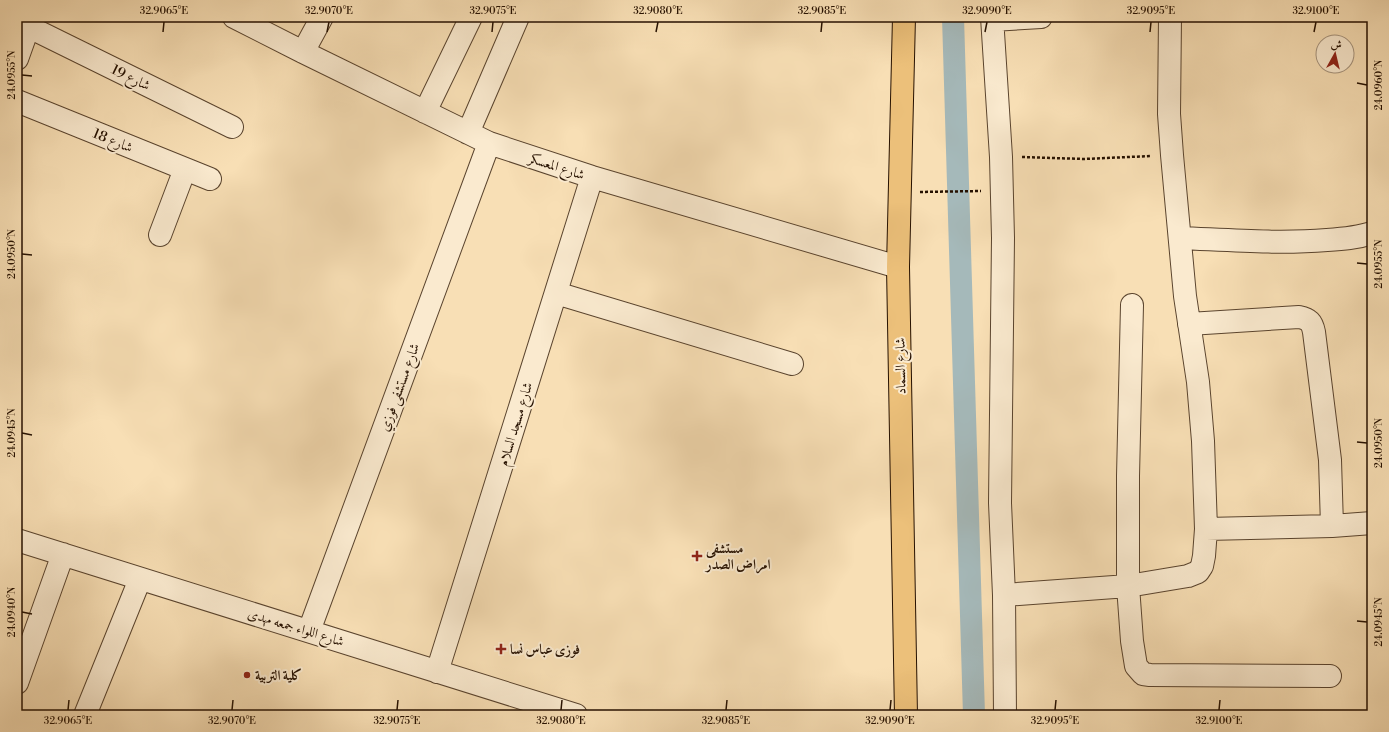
<svg xmlns="http://www.w3.org/2000/svg" width="1389" height="732" font-family="'Libre Bodoni',Amiri,serif">
  <style>
    .lines { fill: none; stroke-linecap: round; stroke-linejoin: round }
    .canal { stroke: #a5b9ba; stroke-width: 22 }
    .minor-casing { stroke: #5a442e; stroke-width: 24 }
    .highway-casing { stroke: #261101; stroke-width: 24 }
    .path { stroke: #261101; stroke-width: 2.5; stroke-dasharray: 3 2; stroke-linecap: butt }
    .minor { stroke: #faeacf; stroke-width: 22 }
    .highway { stroke: #ecc07a; stroke-width: 22 }
    .ticks { fill: none; stroke: #261101; stroke-width: 1.5 }
    .poi-dot { fill: #8f2418; stroke: #faeacf; stroke-width: 1.5 }
    .labels { text-anchor: middle; stroke-width: 4; stroke-linejoin: round; paint-order: stroke }
    .street-label { font-size: 14px; fill: #261101; stroke: #faeacf }
    .poi-label { font-size: 14px; font-weight: bold; fill: #261101; stroke: #faeacf; text-anchor: start }
    .neatline { fill: none; stroke: #261101; stroke-width: 1.5 }
    .ticks-label { font-size: 10px; text-anchor: middle; fill: #261101 }
  </style>
  <rect width="100%" height="100%" fill="#f8dfb5"/>
  <filter id="stains"><feTurbulence type="fractalNoise" baseFrequency=".005" numOctaves="4"/><feColorMatrix values="0 0 0 0 .2 0 0 0 0 .09 0 0 0 0 .02 0 0 0 .5 -.17"/></filter>
  <radialGradient id="worn" r=".72"><stop offset=".6" stop-color="#630" stop-opacity="0"/><stop offset="1" stop-color="#630" stop-opacity=".3"/></radialGradient>
  <g class="lines">
    <path class="canal" d="M953,17L974,715"/>
    <defs>
      <path id="minor" d="M234,17L303,52L489,143L592,177L898,267
        M992,17L1001,157L1003,238L1000,503L1004,595L1005,715
        M992,20L1041,17
        M29,27L232,127
        M303,52L322,17
        M17,59L32,17
        M17,101L210,179
        M425,112L471,17
        M468,133L518,17
        M160,235L185,169
        M1180,238C1229,240 1278,244 1327,240C1342,239 1357,238 1372,233
        M556,293L792,364
        M1132,305L1128,476V586L1132,641L1136,666L1143,674L1150,675L1330,676
        M1189,324L1299,317C1309,319 1312,322 1314,332L1330,460L1332,526
        M1206,529L1332,526L1372,523
        M17,540L576,715
        M1004,595L1128,586L1188,576L1198,572L1202,566L1204,556L1206,529L1203,441L1198,382L1185,296L1172,155L1169,114L1170,17
        M309,631L489,143
        M437,672L592,177
        M17,683L63,554
        M85,715L140,579"/>
      <path id="highway" d="M904,17L898,267L906,715"/>
    </defs>
    <use href="#minor" class="minor-casing"/>
    <use href="#highway" class="highway-casing"/>
    <path class="path" d="M1022,157L1084,159L1151,156
      M920,192L981,191"/>
    <use href="#minor" class="minor"/>
    <use href="#highway" class="highway"/>
  </g>
  <path class="ticks" d="M163,32L164,22M327,32L329,22M492,32L493,22M656,32L658,22M821,32L822,22M985,32L987,22M1150,32L1151,22M1314,32L1316,22M22,75L32,76M1357,83L1367,85M22,254L32,255M1357,263L1367,264M22,433L32,435M1357,442L1367,443M22,612L32,614M1357,621L1367,622M68,710L69,700M232,710L233,700M397,710L398,700M561,710L562,700M726,710L727,700M890,710L891,700M1055,710L1056,700M1219,710L1220,700"/>
  <g class="poi-dot">
    <path d="M695 550h4v4h4v4h-4v4h-4v-4h-4v-4h4z"/>
    <path d="M499 643h4v4h4v4h-4v4h-4v-4h-4v-4h4z"/>
    <circle cx="247" cy="675" r="4"/>
  </g>
  <g class="labels">
    <g class="street-label">
      <text transform="translate(131 77) rotate(26)" y="5">شارع 19</text>
      <text transform="translate(113 140) rotate(22)" y="5">شارع 18</text>
      <text transform="translate(557 166) rotate(18)" y="5">شارع المعسكر</text>
      <text transform="translate(900 366) rotate(-91)" y="5">شارع السماد</text>
      <text transform="translate(399 387) rotate(-70)" y="5">شارع مستشفى فوزي</text>
      <text transform="translate(515 424) rotate(-73)" y="5">شارع مسجد السلام</text>
      <text transform="translate(296 627) rotate(17)" y="5">شارع اللواء جمعه مهدى</text>
    </g>
    <g class="poi-label">
      <text x="706" y="553">مستشفى<tspan x="706" dy="16">امراض الصدر</tspan></text>
      <text x="510" y="654">فوزى عباس نسا</text>
      <text x="255" y="680">كلية التربية</text>
    </g>
  </g>
  <rect width="1389" height="732" fill="none" stroke="#f8dfb5" stroke-width="44"/>
  <g transform="translate(1335 54) rotate(8)"><circle r="19" fill="#faeacf" stroke="#a5937d"/>
  <path d="M0-3L7 15L0 10L-7 15Z" fill="#8f2418"/>
  <text y="-6" font-size="11" font-weight="bold" text-anchor="middle" fill="#261101">ش</text>
  </g>
  <rect x="22" y="22" width="1345" height="688" class="neatline"/>
  <g class="ticks-label">
    <text x="164" y="14">32.9065°E</text>
    <text x="329" y="14">32.9070°E</text>
    <text x="493" y="14">32.9075°E</text>
    <text x="658" y="14">32.9080°E</text>
    <text x="822" y="14">32.9085°E</text>
    <text x="987" y="14">32.9090°E</text>
    <text x="1151" y="14">32.9095°E</text>
    <text x="1316" y="14">32.9100°E</text>
    <text transform="translate(11 75) rotate(-90)" y="4">24.0955°N</text>
    <text transform="translate(1378 85) rotate(-90)" y="4">24.0960°N</text>
    <text transform="translate(11 254) rotate(-90)" y="4">24.0950°N</text>
    <text transform="translate(1378 264) rotate(-90)" y="4">24.0955°N</text>
    <text transform="translate(11 433) rotate(-90)" y="4">24.0945°N</text>
    <text transform="translate(1378 443) rotate(-90)" y="4">24.0950°N</text>
    <text transform="translate(11 612) rotate(-90)" y="4">24.0940°N</text>
    <text transform="translate(1378 622) rotate(-90)" y="4">24.0945°N</text>
    <text x="68" y="724">32.9065°E</text>
    <text x="232" y="724">32.9070°E</text>
    <text x="397" y="724">32.9075°E</text>
    <text x="561" y="724">32.9080°E</text>
    <text x="726" y="724">32.9085°E</text>
    <text x="890" y="724">32.9090°E</text>
    <text x="1055" y="724">32.9095°E</text>
    <text x="1219" y="724">32.9100°E</text>
  </g>
  <rect width="100%" height="100%" filter="url(#stains)"/>
  <rect width="100%" height="100%" fill="url(#worn)"/>
</svg>
